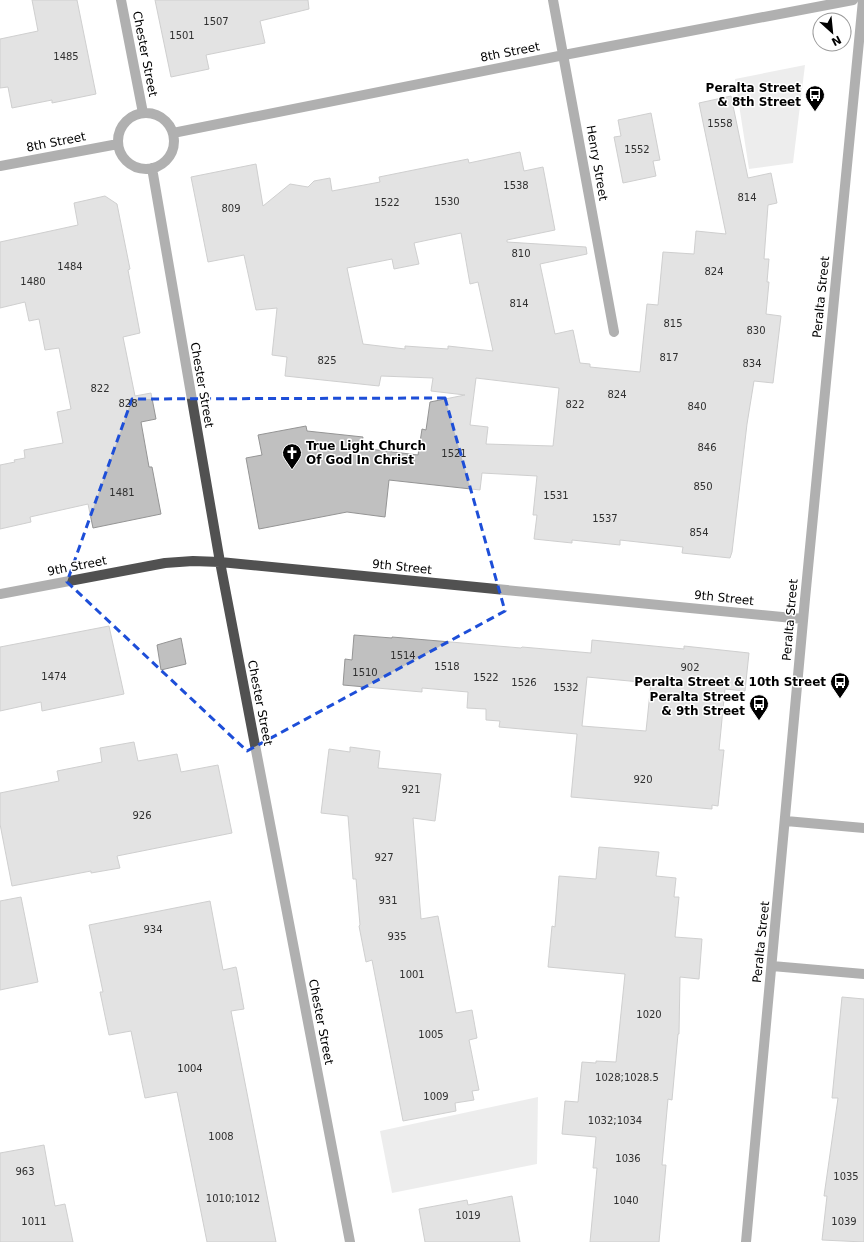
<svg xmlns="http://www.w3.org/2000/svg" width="864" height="1242" font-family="'DejaVu Sans',sans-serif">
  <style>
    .green { fill: #d8d8d8 }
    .building { fill: #c0c0c0; stroke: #959595; fill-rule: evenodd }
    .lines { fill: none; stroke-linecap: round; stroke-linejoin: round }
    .minor { stroke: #515151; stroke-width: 10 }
    .marked { fill: none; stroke: #1d4ed8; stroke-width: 3; stroke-dasharray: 8 5; stroke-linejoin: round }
    .labels { text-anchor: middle; stroke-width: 3; stroke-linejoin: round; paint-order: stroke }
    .number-label { font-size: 10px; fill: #303030 }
    .street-label { font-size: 12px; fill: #000; stroke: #fff }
    .poi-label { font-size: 12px; font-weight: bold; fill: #000; stroke: #fff; text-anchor: end }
  </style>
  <rect width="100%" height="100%" fill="#fff"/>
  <path class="green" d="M805,65L793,163L749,169L735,79Z
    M538,1097L537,1164L392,1193L380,1131Z"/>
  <path class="building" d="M32,0H77L96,94L52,103V100L12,108L8,87L0,88V39L38,31Z
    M155,0H308L309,9L260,21L265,43L206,55L209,69L171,77Z
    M731,96L748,178L771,173L777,203L768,205L764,259H769L767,282H769L766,314L781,316L773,383L754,381L747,424L732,552L730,558L682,553L683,547L620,540V545L572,540V543L534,539L537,515H533L537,476L482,473L480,490L389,480L385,517L347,512L259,529L246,458L262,455L258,435L306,426L307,431L363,437L361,448L418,455L422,429L426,430L430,402L465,395L431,391L433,378L381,376L379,386L285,376L287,357L272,355L277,308L256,310L244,255L208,262L191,177L256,164L263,206L290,184L308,187L314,181L330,178L332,191L380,182L379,177L468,159L469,163L520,152L524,171L543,167L555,230L507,240V242L586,247L587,254L540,264L555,334L573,330L580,363L590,364V367L640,372L647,304L658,305L663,252L694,254L696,231L726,234L699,103ZM461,233L470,284L478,282L493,351L448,346V349L405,346V349L363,344L347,268L392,259L394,269L419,264L414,243ZM476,378L559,388L553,446L486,444L488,427L470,425Z
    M651,113L660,160L653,161L656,176L623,183L614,137L621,136L618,120Z
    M105,196L117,204L130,269L128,270L140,333L123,337L135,396L151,393L156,419L141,422L149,467H152L161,514L93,528L88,504L30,517L31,522L0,529V465L15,462L14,460L25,458L24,450L63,443L57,412L71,409L59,348L45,350L39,319L29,321L25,302L0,308V242L78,225L74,203Z
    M109,626L124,694L42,711L41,702L0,711V647Z
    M354,635L392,638V637L521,648L522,647L591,653L592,640L684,649V646L749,653L745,691L725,689L719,750H724L718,806L712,805V809L571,797L577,734L499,727L500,721L486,720V709L467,708L468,692L422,688V692L343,685L345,659L352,660ZM587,677L651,683L646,731L582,726Z
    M181,638L186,664L161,670L157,645Z
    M134,742L138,761L177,754L181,772L218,765L232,833L117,856L120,868L91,873V871L12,886L0,824V793L59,781L57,771L102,762L100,748Z
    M350,747L380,751L378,768L441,774L435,821L413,818L421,919L438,916L456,1013L472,1010L477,1038L469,1040L479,1090L472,1091L474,1100L455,1103L456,1111L403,1121L372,960L366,962L359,926L360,925L356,879H353L348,816L321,813L329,749L350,752Z
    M599,847L659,852L656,876L676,878L674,897H679L675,937L702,939L699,979L680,977L679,1034H678L672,1100L668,1099L662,1165H666L659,1242H590L597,1168H593L596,1137L562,1134L565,1101L578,1102L582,1062L596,1063V1061L616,1062L625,974L548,967L552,926L555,927L559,876L596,879Z
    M21,897L38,982L0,990V901Z
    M210,901L223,970L236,967L237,971L244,1009L231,1011L276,1242H207L177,1092L145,1098L131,1031L109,1035L100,992H103L89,925Z
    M842,997L864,999V1242L822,1240L827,1196H824L838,1098H832Z
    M44,1145L55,1206L65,1204L73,1242H0V1153Z
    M512,1196L520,1242H425L419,1209L467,1200L468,1205Z"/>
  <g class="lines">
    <path class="minor" d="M121,0L143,113
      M553,0L614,332
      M118 141a28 28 0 1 1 56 0a28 28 0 1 1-56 0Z
      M173,133L564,55L853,0
      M0,166L118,144
      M152,168L220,562L350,1242
      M0,594L165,563L193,561L220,562L803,619
      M786,821L864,828
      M772,966L864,974
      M746,1242L805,599L863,0"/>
  </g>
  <path d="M0 0H864V1242H0ZM445,398L505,611L247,751L67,582L132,399Z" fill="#fff" fill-opacity=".55" fill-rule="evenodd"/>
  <path class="marked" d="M445,398L505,611L247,751L67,582L132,399Z"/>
  <defs>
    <symbol id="bus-pin" viewBox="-11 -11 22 30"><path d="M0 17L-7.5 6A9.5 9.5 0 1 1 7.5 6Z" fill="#000" stroke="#fff"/><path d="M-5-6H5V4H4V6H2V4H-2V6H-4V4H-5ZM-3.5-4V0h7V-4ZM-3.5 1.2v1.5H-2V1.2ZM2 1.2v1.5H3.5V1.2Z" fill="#fff"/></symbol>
    <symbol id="church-pin" viewBox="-11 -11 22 30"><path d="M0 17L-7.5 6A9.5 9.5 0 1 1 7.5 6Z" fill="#000" stroke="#fff"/><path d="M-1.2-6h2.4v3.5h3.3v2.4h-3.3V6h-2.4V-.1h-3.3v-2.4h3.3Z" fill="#fff"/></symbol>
  </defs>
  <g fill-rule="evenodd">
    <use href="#bus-pin" x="804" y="84" width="22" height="30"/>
    <use href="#church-pin" x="281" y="442" width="22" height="30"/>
    <use href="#bus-pin" x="829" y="671" width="22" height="30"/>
    <use href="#bus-pin" x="748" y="693" width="22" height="30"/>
  </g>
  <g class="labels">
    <g class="number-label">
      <text x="216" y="25">1507</text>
      <text x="182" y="39">1501</text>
      <text x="66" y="60">1485</text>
      <text x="720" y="127">1558</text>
      <text x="637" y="153">1552</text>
      <text x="516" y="189">1538</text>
      <text x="747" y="201">814</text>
      <text x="447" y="205">1530</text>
      <text x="387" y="206">1522</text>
      <text x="231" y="212">809</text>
      <text x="521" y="257">810</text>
      <text x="70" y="270">1484</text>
      <text x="714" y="275">824</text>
      <text x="33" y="285">1480</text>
      <text x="519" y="307">814</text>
      <text x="673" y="327">815</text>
      <text x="756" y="334">830</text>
      <text x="669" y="361">817</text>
      <text x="327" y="364">825</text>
      <text x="752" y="367">834</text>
      <text x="100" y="392">822</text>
      <text x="617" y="398">824</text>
      <text x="128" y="407">828</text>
      <text x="575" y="408">822</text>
      <text x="697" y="410">840</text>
      <text x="707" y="451">846</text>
      <text x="454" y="457">1521</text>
      <text x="703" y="490">850</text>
      <text x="122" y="496">1481</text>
      <text x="556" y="499">1531</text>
      <text x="605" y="522">1537</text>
      <text x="699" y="536">854</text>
      <text x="403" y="659">1514</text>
      <text x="447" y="670">1518</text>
      <text x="690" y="671">902</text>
      <text x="365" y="676">1510</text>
      <text x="54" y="680">1474</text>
      <text x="486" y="681">1522</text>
      <text x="524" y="686">1526</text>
      <text x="566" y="691">1532</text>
      <text x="643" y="783">920</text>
      <text x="411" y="793">921</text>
      <text x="142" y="819">926</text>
      <text x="384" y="861">927</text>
      <text x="388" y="904">931</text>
      <text x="153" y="933">934</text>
      <text x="397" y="940">935</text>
      <text x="412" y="978">1001</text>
      <text x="649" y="1018">1020</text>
      <text x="431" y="1038">1005</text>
      <text x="190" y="1072">1004</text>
      <text x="627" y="1081">1028;1028.5</text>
      <text x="436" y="1100">1009</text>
      <text x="615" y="1124">1032;1034</text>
      <text x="221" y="1140">1008</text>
      <text x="628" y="1162">1036</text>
      <text x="25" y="1175">963</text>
      <text x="846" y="1180">1035</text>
      <text x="233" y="1202">1010;1012</text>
      <text x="626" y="1204">1040</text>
      <text x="468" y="1219">1019</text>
      <text x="34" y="1225">1011</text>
      <text x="844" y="1225">1039</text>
    </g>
    <g class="street-label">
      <text transform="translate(510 52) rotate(-11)" y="4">8th Street</text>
      <text transform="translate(145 54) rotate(79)" y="4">Chester Street</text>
      <text transform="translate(56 142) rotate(-11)" y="4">8th Street</text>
      <text transform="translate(597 163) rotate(80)" y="4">Henry Street</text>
      <text transform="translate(821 297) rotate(-84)" y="4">Peralta Street</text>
      <text transform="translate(202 385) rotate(80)" y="4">Chester Street</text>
      <text transform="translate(77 566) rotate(-11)" y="4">9th Street</text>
      <text transform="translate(402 567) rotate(6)" y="4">9th Street</text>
      <text transform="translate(724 598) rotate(6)" y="4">9th Street</text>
      <text transform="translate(790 620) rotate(-85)" y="4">Peralta Street</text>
      <text transform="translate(260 703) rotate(79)" y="4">Chester Street</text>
      <text transform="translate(761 942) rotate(-84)" y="4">Peralta Street</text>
      <text transform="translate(321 1022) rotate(79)" y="4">Chester Street</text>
    </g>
    <g class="poi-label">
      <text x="801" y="92">Peralta Street<tspan x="801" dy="14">&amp; 8th Street</tspan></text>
      <text x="306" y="450" text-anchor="start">True Light Church<tspan x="306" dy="14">Of God In Christ</tspan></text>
      <text x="826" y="686">Peralta Street &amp; 10th Street</text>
      <text x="745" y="701">Peralta Street<tspan x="745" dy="14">&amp; 9th Street</tspan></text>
    </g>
  </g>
  <g transform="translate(832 32) rotate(153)"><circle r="19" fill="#ffffff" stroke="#999999"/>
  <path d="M0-3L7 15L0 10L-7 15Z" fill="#000000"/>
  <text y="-6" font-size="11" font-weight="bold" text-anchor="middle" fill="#000000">N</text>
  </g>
</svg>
